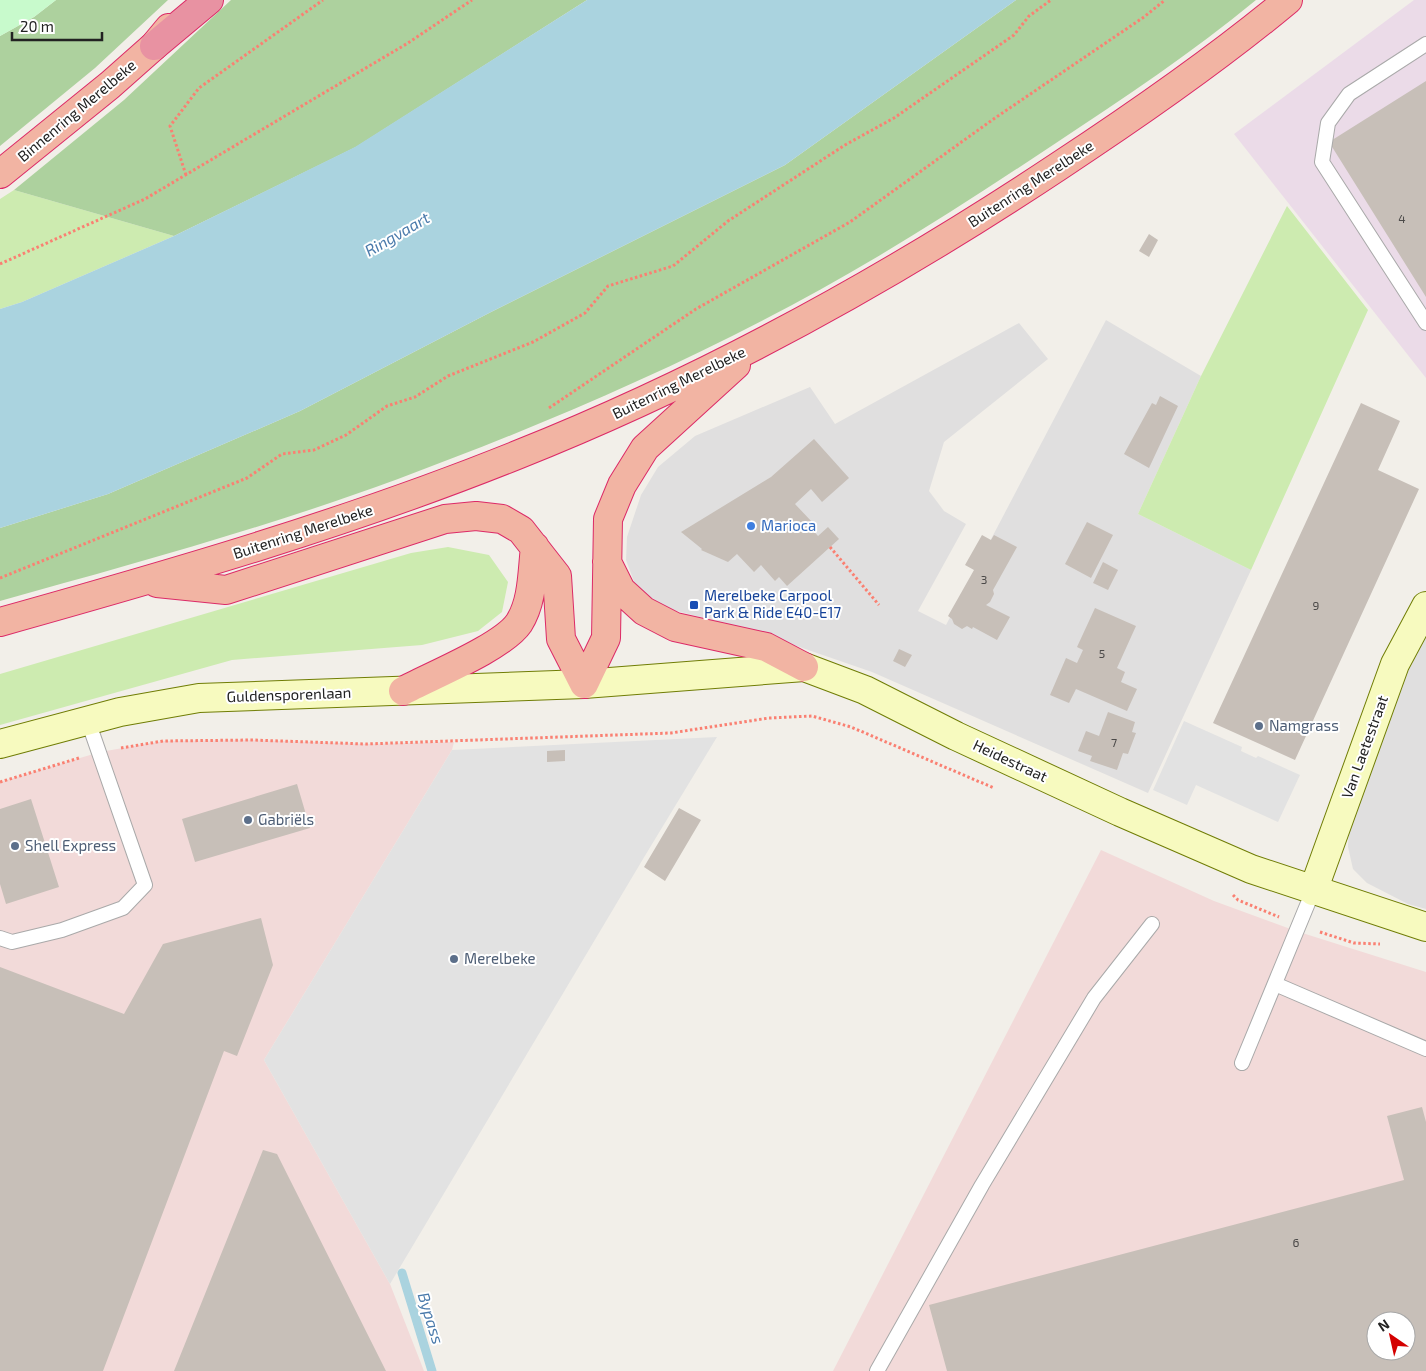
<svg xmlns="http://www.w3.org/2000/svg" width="1426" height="1371" font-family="'Exo 2',sans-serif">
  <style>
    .residential { fill: #e0dfdf }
    .commercial { fill: #f2dad9; fill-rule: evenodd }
    .industrial { fill: #ebdbe8 }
    .grass { fill: #cdebb0 }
    .forest { fill: #add19e }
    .park { fill: #c8facc }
    .parking { fill: #e2e2e2 }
    .water { fill: #aad3df }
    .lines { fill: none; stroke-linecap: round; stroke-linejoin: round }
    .stream { stroke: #aad3df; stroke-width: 9 }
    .building { fill: #c7bfb8; fill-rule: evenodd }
    .service-casing { stroke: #a9a9a9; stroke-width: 16 }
    .secondary-casing { stroke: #707d05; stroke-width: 30 }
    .trunk-casing { stroke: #dc2a67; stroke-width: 30 }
    .motorway-casing { stroke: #dc2a67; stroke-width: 30 }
    .path { stroke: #fa8072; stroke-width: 3; stroke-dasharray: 2.5 2.5; stroke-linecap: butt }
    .service { stroke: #fff; stroke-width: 14 }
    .secondary { stroke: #f7fabf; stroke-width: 28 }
    .trunk { stroke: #f2b4a3; stroke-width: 28 }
    .motorway { stroke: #e892a2; stroke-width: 28 }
    .shop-dot { fill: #3f7fe0; stroke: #fff; stroke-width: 2 }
    .transit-dot { fill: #1a4fb4; stroke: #fff; stroke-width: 2 }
    .service-dot { fill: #5c6f8a; stroke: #fff; stroke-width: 2 }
    .labels { text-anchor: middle; stroke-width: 4; stroke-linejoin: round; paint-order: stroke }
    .number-label { font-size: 12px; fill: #4b4948 }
    .street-label { font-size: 15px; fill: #222; stroke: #fff }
    .shop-label { font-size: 15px; fill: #366cbe; stroke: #fff; text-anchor: start }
    .transit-label { font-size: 15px; fill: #164399; stroke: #fff; text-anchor: start }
    .service-label { font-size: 15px; fill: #4e5e75; stroke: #fff; text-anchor: start }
    .water-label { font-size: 16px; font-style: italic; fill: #4a7aab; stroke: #fff }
  </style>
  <rect width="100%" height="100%" fill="#f2efe9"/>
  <path class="residential" d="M1106,320L1201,376L1138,514L1251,570L1148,793L872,672L753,631L658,606L636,587L626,560L627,537L641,495L658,467L695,436L810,387L835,424L1019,323L1048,359L944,442L929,491L944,511L966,524L918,611L946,625Z
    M1426,628V909L1408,904L1367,883L1353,869L1348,847L1349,825L1396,695Z"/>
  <path class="commercial" d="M252,740L366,744L454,742L452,750L264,1060L390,1284L424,1371H0V782L100,752L163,741Z
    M1101,850L1214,901L1296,931L1426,972V1371H833ZM1376,1321H1406V1351H1376Z"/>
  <path class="industrial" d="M1414,0H1426V378L1234,134Z"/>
  <path class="grass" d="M14,190L174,236L22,302L0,309V199Z
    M1287,206L1368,310L1251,570L1138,514L1201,376Z
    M448,547L489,555L508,582L502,612L478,631L422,645L232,660L0,725V674L411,553Z"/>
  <path class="forest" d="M56,0H168L95,68L0,146V36L34,17Z
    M231,0H587L356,147L174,236L14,190L124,100Z
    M1016,0H1256C1193,52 1124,98 1056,143C997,182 938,221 877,257C726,347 562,418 398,479C268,527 133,564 0,601V528L108,494L300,411L491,312L785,165Z"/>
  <path class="park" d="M0,0H56L34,17L0,36Z"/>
  <path class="parking" d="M1184,721L1242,747L1241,751L1256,758L1258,756L1300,775L1278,822L1196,785L1187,805L1153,790Z
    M717,737L643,859L390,1284L264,1060L452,750Z"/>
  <path class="water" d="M587,0H1016L785,165L491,312L300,411L108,494L0,528V309L22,302L174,236L355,147Z"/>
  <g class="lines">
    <path class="stream" d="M402,1273L432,1371"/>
  </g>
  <path class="building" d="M1426,81V297L1329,142Z
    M1149,234L1158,240L1149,257L1139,251Z
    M1160,396L1178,406L1149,468L1124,454L1152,403L1156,405Z
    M1361,403L1400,421L1378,470L1419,489L1295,760L1213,723Z
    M814,439L849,478L822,502L811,489L795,504L813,523L809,526L818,536L828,527L839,539L787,586L779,577L775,581L761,565L754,572L737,554L728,562L701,550L702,549L681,532L771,477Z
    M1087,522L1113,535L1091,578L1065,564Z
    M982,535L991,540L994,535L1017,547L993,590L994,594L990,602L986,605L1010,617L997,640L973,627L972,629L967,626L962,629L954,624L952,619L948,616L974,570L965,565Z
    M1103,562L1118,570L1108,590L1093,583Z
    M1095,608L1136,626L1117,668L1125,672L1121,682L1137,689L1127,711L1076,689L1069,703L1050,695L1066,658L1077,663L1083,650L1077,647Z
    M899,649L912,655L905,667L893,661Z
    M1108,712L1135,722L1132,732L1136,733L1128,754L1123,753L1117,770L1090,761L1092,756L1078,751L1086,731L1099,736Z
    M565,750V761L547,762V751Z
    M297,784L310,828L195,862L182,819Z
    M31,799L59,887L6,904L0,884V809Z
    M679,808L701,820L665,881L644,867Z
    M261,918L273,965L237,1056L224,1051L103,1371H0V967L124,1014L163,944Z
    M1422,1107L1426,1122V1371H947L929,1305L1404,1180L1387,1116ZM1376,1321H1406V1351H1376Z
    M263,1150L277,1154L386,1371H174Z"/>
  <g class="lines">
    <defs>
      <path id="service" d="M1426,44L1349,94L1328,123L1322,162L1426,323
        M0,938L12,942L62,930L123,908L145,885L88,721
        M1275,984L1426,1049
        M1242,1063L1313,891
        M877,1371L982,1185L1094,998L1152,924"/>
      <path id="secondary" d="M0,744L120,712L199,698L584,684L804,667L865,690L956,736L1120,812L1251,869L1426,927
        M1313,891L1395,664L1426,606"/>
      <path id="trunk" d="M0,174L110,85L154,46L169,28
        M607,562L621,590L644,611L675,627L766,647L804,667
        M157,583L226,590L445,519L476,516L502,519L521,530L557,576L561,639L584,684
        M0,622C175,573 348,523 517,455C708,379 889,279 1059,166C1138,114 1216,60 1288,0
        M584,684L606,638L608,519L622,485L645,448L736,365
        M403,691C431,676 503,647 519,623C533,601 532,572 535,547"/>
      <path id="motorway" d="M154,46L209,0"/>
    </defs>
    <use href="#service" class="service-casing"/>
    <use href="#secondary" class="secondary-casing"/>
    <use href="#trunk" class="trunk-casing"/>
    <use href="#motorway" class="motorway-casing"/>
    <path class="path" d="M186,175L170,126L199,88L323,0
      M0,264L145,199L408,43L472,0
      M549,408L696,309L850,222L995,118L1144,17L1165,0
      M830,547L879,605
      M0,578L247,478L282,454L314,450L346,435L387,406L415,397L448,376L533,342L585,313L608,286L673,266L728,221L845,145L894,118L1014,35L1029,16L1051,0
      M121,748L163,741L252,740L366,744L671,733L769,718L812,716L851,727L994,788
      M0,782L79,758
      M1233,895L1238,900L1279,917
      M1320,932L1354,943L1380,944"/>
    <use href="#service" class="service"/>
    <use href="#secondary" class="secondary"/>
    <use href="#trunk" class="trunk"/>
    <use href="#motorway" class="motorway"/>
  </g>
  <circle class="shop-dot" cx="751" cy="526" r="5"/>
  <rect class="transit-dot" x="689" y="600" width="10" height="10" rx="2.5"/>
  <g class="service-dot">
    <circle cx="1259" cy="726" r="5"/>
    <circle cx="248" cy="820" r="5"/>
    <circle cx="15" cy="846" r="5"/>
    <circle cx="454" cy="959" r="5"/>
  </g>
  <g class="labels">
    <g class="number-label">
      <text x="1402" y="223">4</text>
      <text x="984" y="584">3</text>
      <text x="1316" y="610">9</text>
      <text x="1102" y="658">5</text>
      <text x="1114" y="747">7</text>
      <text x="1296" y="1247">6</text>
    </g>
    <g class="street-label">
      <text transform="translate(77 111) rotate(-40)" y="5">Binnenring Merelbeke</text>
      <text transform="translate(1031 184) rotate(-33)" y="5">Buitenring Merelbeke</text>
      <text transform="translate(679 383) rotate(-26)" y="5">Buitenring Merelbeke</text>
      <text transform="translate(303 532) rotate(-18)" y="5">Buitenring Merelbeke</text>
      <text transform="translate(289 695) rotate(-2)" y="5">Guldensporenlaan</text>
      <text transform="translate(1365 747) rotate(-70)" y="5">Van Laetestraat</text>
      <text transform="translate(1010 761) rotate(25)" y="5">Heidestraat</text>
    </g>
    <g class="shop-label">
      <text x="761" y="531">Marioca</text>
    </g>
    <g class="transit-label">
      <text x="704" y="601">Merelbeke Carpool<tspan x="704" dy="17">Park &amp; Ride E40-E17</tspan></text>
    </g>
    <g class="service-label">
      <text x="1269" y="731">Namgrass</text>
      <text x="258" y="825">Gabriëls</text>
      <text x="25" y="851">Shell Express</text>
      <text x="464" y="964">Merelbeke</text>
    </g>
    <g class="water-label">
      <text transform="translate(397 234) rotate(-30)" y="6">Ringvaart</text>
      <text transform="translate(431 1318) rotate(73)" y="6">Bypass</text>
    </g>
  </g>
  <g transform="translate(1391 1336) rotate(326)"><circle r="24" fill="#ffffff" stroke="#a7a7a7"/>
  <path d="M0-4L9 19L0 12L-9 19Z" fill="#d40000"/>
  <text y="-8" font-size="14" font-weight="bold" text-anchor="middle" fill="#222222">N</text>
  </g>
  <path d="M12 32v8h90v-8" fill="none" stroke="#222222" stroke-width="2.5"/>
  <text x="20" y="32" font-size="15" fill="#222222" stroke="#ffffff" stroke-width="4" paint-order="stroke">20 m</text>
</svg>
